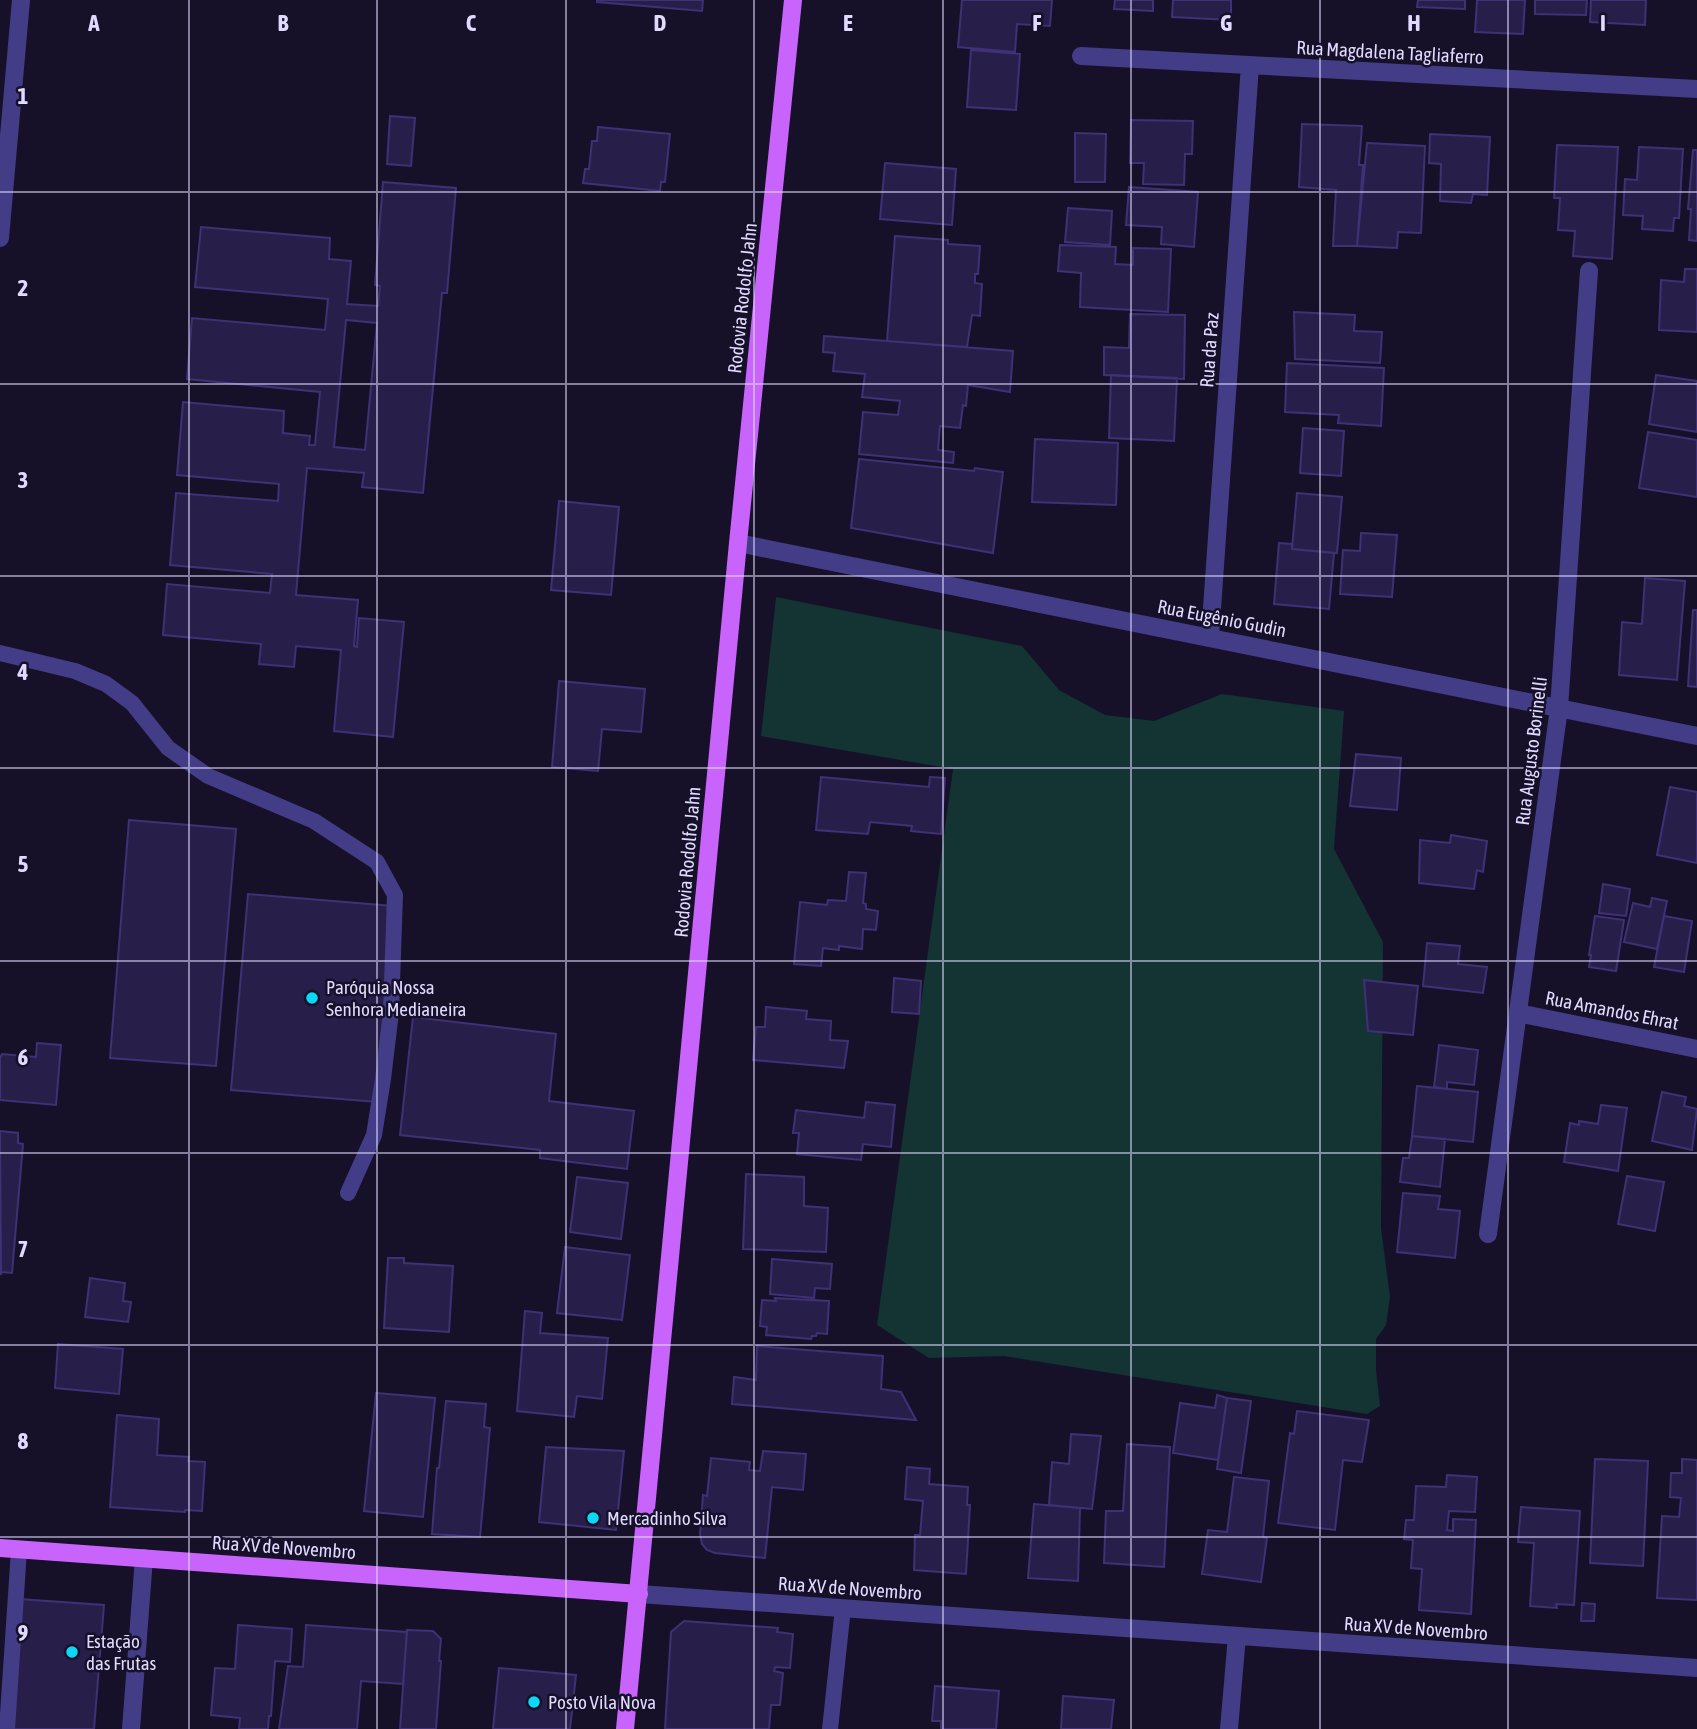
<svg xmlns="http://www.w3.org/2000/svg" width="1697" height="1729" font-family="'Asap Condensed',sans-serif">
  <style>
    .green { fill: #143333 }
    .building { fill: #281e4a; stroke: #403075; stroke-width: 2; fill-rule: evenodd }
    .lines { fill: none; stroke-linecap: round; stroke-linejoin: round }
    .service { stroke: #433d87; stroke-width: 16 }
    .minor { stroke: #433d87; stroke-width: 18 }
    .tertiary { stroke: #433d87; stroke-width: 18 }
    .primary { stroke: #c864fb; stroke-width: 18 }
    .grid { fill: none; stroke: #dfdafe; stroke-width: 2; stroke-opacity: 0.55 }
    .poi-dot { fill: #0bd8f9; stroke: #161129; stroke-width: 2.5 }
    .labels { text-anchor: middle; stroke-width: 5; stroke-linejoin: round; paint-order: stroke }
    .street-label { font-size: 19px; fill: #dfdafe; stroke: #161129 }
    .poi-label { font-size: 19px; fill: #dfdafe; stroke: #161129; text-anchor: start }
    .grid-label { font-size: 23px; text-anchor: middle; font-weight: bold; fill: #dfdafe; stroke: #161129; stroke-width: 5; stroke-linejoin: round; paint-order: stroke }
  </style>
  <rect width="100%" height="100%" fill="#161129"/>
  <path class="green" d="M776,597L1022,646L1059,690L1105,715L1154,721L1222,694L1344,711L1334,849L1383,942L1381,1228L1390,1297L1386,1325L1376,1339V1370L1380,1406L1367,1414L1004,1356L929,1358L877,1325L953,769L761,736Z"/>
  <path class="building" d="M597,0H703L702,11L597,2Z
    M962,0H1052L1050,26L1017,24L1015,52L958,47Z
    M1115,0H1153V11L1114,9Z
    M1173,0H1231V20L1172,17Z
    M1418,0H1465V9L1417,7Z
    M1477,0H1525L1523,34L1475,32Z
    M1535,0H1587L1586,15L1535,14Z
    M1591,0H1646L1645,25L1590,22Z
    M971,50L1020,54L1016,110L967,107Z
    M390,116L415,118L411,166L387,164Z
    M1131,120L1193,121L1192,154H1185L1184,185L1143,184L1144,163H1130Z
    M1302,124L1362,126L1359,165H1363L1357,246H1333L1336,190L1299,187Z
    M598,127L670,134L665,182H661L660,191L583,183L585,169H589L592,141H597Z
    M1075,133L1106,134L1105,182H1075Z
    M1430,134L1490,137L1487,195L1473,194L1471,203L1440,201L1441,164L1429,163Z
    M1367,143L1425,146L1421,233L1398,232L1397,248L1357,246Z
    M1557,145L1618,147L1612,259L1573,256L1575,231L1558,230L1560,198H1554Z
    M1639,147L1683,149L1679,218H1674L1673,231L1642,229L1643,216L1623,215L1625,179L1637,180Z
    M1693,150H1697V241L1689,240L1691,209H1688Z
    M885,163L956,169L952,225L880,219Z
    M383,182L456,188L447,293H442L423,493L362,487L364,473L307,468L296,595L358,600L354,646L357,647L359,618L404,622L393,737L334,731L341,650L296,646L294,667L259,664L261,644L163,635L167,584L270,593L272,574L170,565L176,493L278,501L279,484L177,475L183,402L284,411L283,433L310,436L309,445H315L320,392L187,379L192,318L325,330L328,299L195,287L201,227L330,238L329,259L351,261L347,304L378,306L380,286L375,285ZM346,320L377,323L365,450L334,447Z
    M1129,187L1198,192L1194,247L1161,244L1162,227L1126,225Z
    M1068,208L1112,211L1110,245L1065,242Z
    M895,236L948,240V244L980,246L978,274H975V283L982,284L980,316L972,315L967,347L887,341Z
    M1060,245L1116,247L1115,264L1133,265V248L1171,249L1168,312L1080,307L1081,273L1058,271Z
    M1685,269H1697V332L1659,330L1661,280L1684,282Z
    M1294,312L1355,315L1354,331L1382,332L1380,363L1295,359Z
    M1130,314L1185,315L1184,379L1104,375V347L1129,348Z
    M824,336L1013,351L1010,392L968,385L966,406L963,405L960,428L940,426L938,450L954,452L953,463L859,454L863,412L898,415L900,401L862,397L865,374L833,371L835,353L823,352Z
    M1287,363L1384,368L1381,426L1338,423L1339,415L1285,412Z
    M1111,375L1177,378L1174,441L1109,438Z
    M1656,375L1697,381V432L1649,424Z
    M1303,428L1344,431L1341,476L1300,473Z
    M1648,432L1697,440V497L1639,488Z
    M1035,439L1118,443L1116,505L1032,502Z
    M859,459L974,471L975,468L1003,472L993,553L851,528Z
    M1297,493L1342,497L1337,553L1292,549Z
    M559,501L619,507L611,595L551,590Z
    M1361,533L1397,535L1392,597L1340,594L1343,550L1360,551Z
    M1279,543L1292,544V549L1334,553L1329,609L1274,604Z
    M1645,578L1685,581L1677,680L1619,675L1622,622L1642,624Z
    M1693,610H1697V687L1688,686Z
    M559,681L645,689L641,732L602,729L598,771L552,767Z
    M1356,754L1401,758L1397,810L1350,806Z
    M821,777L929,787L930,777L945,778L941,834L911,831L912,826L870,822L868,834L816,830Z
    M1670,787L1697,792V863L1657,855Z
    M129,820L236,829L216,1066L110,1058Z
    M1451,835L1487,841L1483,872L1477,870L1474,889L1419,883L1420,840L1450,843Z
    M849,872L866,873L863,903L866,904V909L878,911L876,930L863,929L862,949L839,946V950L823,948L821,966L794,964L800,902L827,905L828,900L846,901Z
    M1603,884L1630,889L1626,916L1599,913Z
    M248,894L393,906L377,1102L231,1090Z
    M1652,898L1667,901L1657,949L1624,942L1633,903L1650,907Z
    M1595,916L1624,920L1616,971L1589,967L1591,955H1589Z
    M1664,916L1692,921L1684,972L1654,967Z
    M1427,943L1460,946L1458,964L1487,967L1483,993L1423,986Z
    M894,978L921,981L919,1014L892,1012Z
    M1364,980L1418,986L1413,1035L1368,1031Z
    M766,1007L807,1011L806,1019L831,1021L830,1040L848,1041L844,1068L753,1060L756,1027H765Z
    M413,1017L556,1034L549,1101L634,1111L627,1169L540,1158V1150L400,1135Z
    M37,1043L61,1045L56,1105L0,1100V1058L2,1054L36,1057Z
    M1439,1045L1478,1050L1474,1085L1447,1082V1089L1434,1087Z
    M1417,1086L1478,1092L1473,1142L1412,1136Z
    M1662,1092L1686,1097L1684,1106L1697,1109L1692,1150L1652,1141Z
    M866,1102L895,1105L891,1147L863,1144L861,1160L797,1154L799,1133H793L796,1110L864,1118Z
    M1601,1105L1627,1108L1618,1171L1564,1162L1570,1123L1579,1125V1121L1598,1124Z
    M0,1131L18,1133V1143L23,1144L12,1273L1,1272V1275Z
    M1412,1136L1445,1139L1440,1187L1400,1182L1403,1158H1409Z
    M746,1174L804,1177V1206L828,1208L826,1252L743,1249Z
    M1627,1176L1664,1182L1655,1231L1618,1224Z
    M577,1177L628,1183L621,1239L570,1232Z
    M1403,1193L1440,1196L1438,1209L1460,1211L1455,1258L1397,1252Z
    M565,1247L630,1255L622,1320L557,1313Z
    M388,1258H404V1263L453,1266L449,1332L384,1328Z
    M772,1259L832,1264L830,1289L815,1288L814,1298L770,1294Z
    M90,1278L125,1283L123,1301L131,1302L128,1322L85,1317Z
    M775,1298L829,1301L827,1334L817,1333L816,1336H812L811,1339L766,1335L767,1327L760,1326L762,1300L776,1301Z
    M525,1311L542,1313L540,1333L608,1338L602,1399L577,1396L574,1417L517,1411Z
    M58,1344L123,1349L119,1394L55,1388Z
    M757,1346L883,1356L881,1389L901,1392L916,1420L732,1404L734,1377L756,1380Z
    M376,1393L435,1398L423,1517L364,1511Z
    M1217,1395L1227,1398L1218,1460L1173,1453L1180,1403L1215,1408Z
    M1227,1398L1251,1401L1241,1473L1217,1469Z
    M446,1401L486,1404L484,1427L490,1428L480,1537L432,1534L437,1468H439Z
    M1297,1411L1369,1420L1362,1462L1343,1460L1335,1530L1278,1523L1290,1433L1294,1434Z
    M117,1415L159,1419L157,1455L189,1457L188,1461L205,1462L202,1511L185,1510V1512L110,1507Z
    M1071,1434L1101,1436L1092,1509L1049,1505L1052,1462L1069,1464Z
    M1127,1444L1170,1447L1164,1567L1104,1563L1106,1511H1123Z
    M546,1447L624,1451L616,1530L539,1522Z
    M763,1451L806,1454L803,1490L772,1487L765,1558L715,1553L707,1550L702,1544L700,1534L703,1495L707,1496L711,1458L750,1462L749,1470L760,1471Z
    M1595,1459L1648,1461L1643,1566L1590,1563Z
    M1682,1459L1697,1460V1600L1657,1598L1662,1516L1679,1517L1681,1498L1670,1497L1671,1473H1682Z
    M907,1467L930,1469L929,1484L968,1487L967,1505H970L966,1574L914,1570L915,1535H920L923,1501L905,1499Z
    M1447,1475L1477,1477L1475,1512L1449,1511L1447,1530L1453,1531V1519L1476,1520L1471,1614L1419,1610L1422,1569L1411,1568L1413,1540L1404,1539L1406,1520H1414L1416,1486L1446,1487Z
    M1234,1477L1269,1481L1263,1537L1267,1538L1261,1582L1202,1574L1208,1530L1227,1532Z
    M1034,1504L1080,1508L1078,1581L1028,1578Z
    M1521,1507L1580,1511L1574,1605L1556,1604L1557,1608L1530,1606L1534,1543L1518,1542Z
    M19,1599L104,1605L94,1729H10Z
    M1582,1603L1595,1604L1594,1621H1581Z
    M684,1621L778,1628L777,1632L793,1634L790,1668L775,1667L774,1671L783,1673L780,1705H771L769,1729H665L671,1632Z
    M238,1625L292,1629L290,1662L275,1661L271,1716H269L268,1729H239L240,1718L211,1715L215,1668L235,1669Z
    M306,1625L407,1632L403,1684L361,1681L357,1729H279L288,1666L303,1667Z
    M407,1630L433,1631L441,1639L439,1661H441L436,1729H400Z
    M499,1668L576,1675L570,1729H493Z
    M935,1686L999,1691L996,1729H941V1721H932Z
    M1063,1696L1114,1700L1111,1729H1061Z"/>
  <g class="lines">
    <path class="service" d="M0,653L75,671L106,684L132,703L168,748L208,776L314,821L377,862L395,895L391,1012L383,1079L374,1135L348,1193
      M7,1729L19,1550
      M830,1729L843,1608"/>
    <path class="minor" d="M1081,56L1697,89
      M0,238L21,0
      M738,543L1697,736
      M1210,637L1250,65
      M1518,1013L1697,1049
      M1488,1234L1559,708L1589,271
      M131,1729L144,1558
      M1229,1729L1237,1636"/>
    <path class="tertiary" d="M639,1594L1697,1668"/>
    <path class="primary" d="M0,1548L639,1594
      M625,1729L738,543L793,0"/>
  </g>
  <path class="grid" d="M189,0V1729M377,0V1729M566,0V1729M754,0V1729M943,0V1729M1131,0V1729M1320,0V1729M1508,0V1729M0,192H1697M0,384H1697M0,576H1697M0,768H1697M0,961H1697M0,1153H1697M0,1345H1697M0,1537H1697"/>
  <g class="poi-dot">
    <circle cx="312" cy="998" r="7"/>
    <circle cx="593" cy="1518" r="7"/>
    <circle cx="72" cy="1652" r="7"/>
    <circle cx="534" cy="1702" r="7"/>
  </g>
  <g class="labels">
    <g class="street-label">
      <text transform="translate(1390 52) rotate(3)" y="7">Rua Magdalena Tagliaferro</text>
      <text transform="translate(742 298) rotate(-84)" y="7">Rodovia Rodolfo Jahn</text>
      <text transform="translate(1209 350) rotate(-86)" y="7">Rua da Paz</text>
      <text transform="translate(1222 618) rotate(11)" y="7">Rua Eugênio Gudin</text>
      <text transform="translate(1531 751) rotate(-83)" y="7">Rua Augusto Borinelli</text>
      <text transform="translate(687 862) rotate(-85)" y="7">Rodovia Rodolfo Jahn</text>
      <text transform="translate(1612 1010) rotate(11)" y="7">Rua Amandos Ehrat</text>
      <text transform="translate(284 1547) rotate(4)" y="7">Rua XV de Novembro</text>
      <text transform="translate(850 1588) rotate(4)" y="7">Rua XV de Novembro</text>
      <text transform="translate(1416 1628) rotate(4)" y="7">Rua XV de Novembro</text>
    </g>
    <g class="poi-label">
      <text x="326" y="994">Paróquia Nossa<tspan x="326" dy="22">Senhora Medianeira</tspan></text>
      <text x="607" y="1525">Mercadinho Silva</text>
      <text x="86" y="1648">Estação<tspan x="86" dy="22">das Frutas</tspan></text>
      <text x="548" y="1709">Posto Vila Nova</text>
    </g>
  </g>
  <g class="grid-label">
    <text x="94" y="31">A</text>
    <text x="283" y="31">B</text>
    <text x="471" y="31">C</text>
    <text x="660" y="31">D</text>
    <text x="848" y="31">E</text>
    <text x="1037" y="31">F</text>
    <text x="1226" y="31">G</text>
    <text x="1414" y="31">H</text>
    <text x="1603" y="31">I</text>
    <text x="23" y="104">1</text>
    <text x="23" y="296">2</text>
    <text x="23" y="488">3</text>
    <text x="23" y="680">4</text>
    <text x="23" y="872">5</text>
    <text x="23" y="1065">6</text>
    <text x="23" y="1257">7</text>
    <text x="23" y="1449">8</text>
    <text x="23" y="1641">9</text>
  </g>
</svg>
